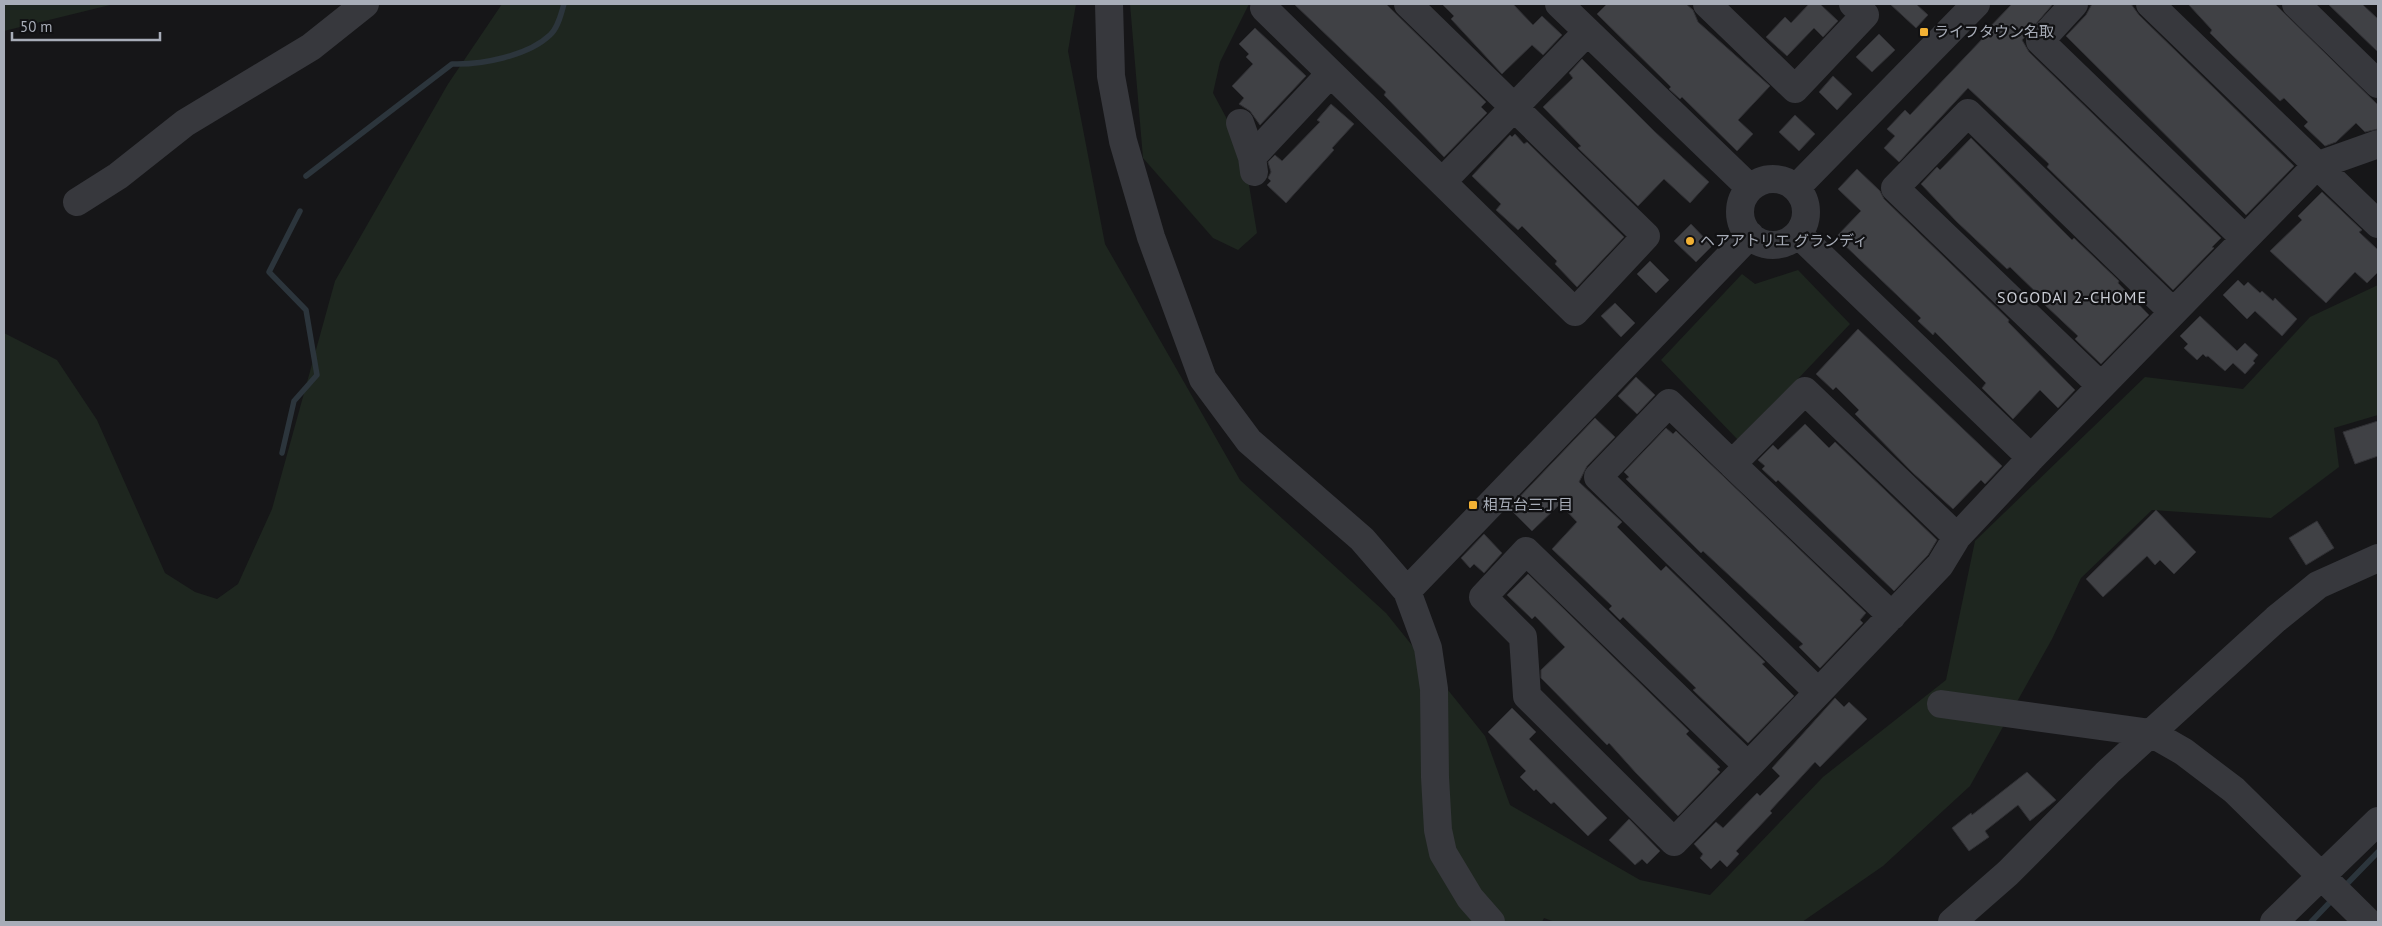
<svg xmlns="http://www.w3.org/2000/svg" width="2382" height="926" font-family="'PT Sans','Noto Sans JP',sans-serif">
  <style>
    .green { fill: #1e261f }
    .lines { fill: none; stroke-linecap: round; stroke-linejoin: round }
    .stream { stroke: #2c353c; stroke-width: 5.5 }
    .building { fill: #404145; stroke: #303034 }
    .minor { stroke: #37383d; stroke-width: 28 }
    .poi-dot { fill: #f2b134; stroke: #111113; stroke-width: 2 }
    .labels { text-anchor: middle; stroke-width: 4.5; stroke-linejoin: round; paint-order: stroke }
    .poi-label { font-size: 15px; fill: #a8adb8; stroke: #111113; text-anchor: start }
    .neighbourhood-label { font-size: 16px; letter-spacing: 1px; fill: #c9ccd4; stroke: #111113 }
  </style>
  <rect width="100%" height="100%" fill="#161618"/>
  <path class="green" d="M4,4H110V5L4,31Z
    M502,4H1076L1068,51L1105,244L1240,480L1386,613L1485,736L1510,805L1640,880L1710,895L1823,777L1946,680L1975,541L2145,377L2243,389L2310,317L2378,285V415L2334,428L2339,467L2271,518L2152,510L2081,578L2052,639L1970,786L1883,866L1802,922H1555L1544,918L1542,922H4V333L57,360L97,420L165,573L195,592L217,599L238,584L272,509L335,281L448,84Z
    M1130,4H1249L1220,62L1213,93L1243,149L1257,233L1238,250L1213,238L1143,158Z
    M1798,270L1850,324L1739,441L1661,360L1742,274L1755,284Z"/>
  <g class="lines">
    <path class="stream" d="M306,176L452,64C481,65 528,56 550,35C558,28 561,14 564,4
      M282,453L294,401L317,375L306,310L269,272L300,211
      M2343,888L2378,852
      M2311,922L2333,899"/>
  </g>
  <path class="building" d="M1294,4H1386L1486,102L1481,107L1487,113L1444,157L1384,95L1386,92Z
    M1442,4H1513L1533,25L1542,16L1562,35L1543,55L1532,45L1502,74L1451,19L1454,16Z
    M1607,4H1686L1693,10L1698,22L1770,86L1738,120L1753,134L1737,151L1682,97L1680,99L1669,89L1671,87L1597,14Z
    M1809,4H1820L1838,21L1823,37L1814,28L1787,56L1766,37L1785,17L1791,23Z
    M1890,4H1916L1928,15L1916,28Z
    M2012,4H2053L2022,40L2029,52L2221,238L2212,247L2214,248L2173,290L2047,167L2049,164L1968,88L1899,162L1884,148L1895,136L1887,129L1905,110L1910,115L1986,35L1984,33Z
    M2092,4H2131L2139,15L2294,166L2246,215L2066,36L2086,15Z
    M2188,4H2275L2378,105V129L2365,132L2356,123L2336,142L2325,146L2304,126L2308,122L2284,98L2280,101L2231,54L2210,33L2212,30Z
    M2328,4H2362L2378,19V52Z
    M1255,28L1306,76L1260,125L1250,111L1239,104L1244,98L1232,86L1253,64L1246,57L1249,54L1239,44Z
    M1879,34L1895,50L1872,72L1856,57Z
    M1582,59L1654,131L1709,182L1690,203L1664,179L1638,206L1578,148L1581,146L1543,107L1573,78L1569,73Z
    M1833,76L1852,94L1837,110L1819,92Z
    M1331,104L1354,124L1332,148L1334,150L1286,203L1267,185L1271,181L1268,178L1271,172L1268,162L1275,155L1282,161L1320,122L1317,120Z
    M1795,115L1815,134L1799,151L1779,132Z
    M1515,134L1524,144L1527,142L1624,237L1577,287L1555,264L1557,261L1522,226L1518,230L1496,210L1501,204L1472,176L1510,135L1512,137Z
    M1971,138L2072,240L2074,238L2119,281L2118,283L2149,315L2101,364L2075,339L2078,336L2045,305L2047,303L2010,267L2007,269L1957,222L1921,184L1937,167L1940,170Z
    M1857,169L1880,191L1884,199L2009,320L2008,322L2075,390L2058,408L2040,390L2013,419L1982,388L1986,383L1935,332L1933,335L1918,321L1921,318L1836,237L1861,211L1838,189Z
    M2322,192L2362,230L2359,232L2378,250V272L2367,283L2355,272L2326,303L2270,251L2302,220L2298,216Z
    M1691,224L1712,246L1696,262L1674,241Z
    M1650,261L1669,280L1656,293L1637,274Z
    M2238,280L2244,286L2248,282L2260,293L2262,291L2273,301L2275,298L2297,319L2282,336L2255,311L2247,319L2223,295Z
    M1615,303L1635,323L1621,337L1601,316Z
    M2200,316L2237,351L2245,343L2258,355L2253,361L2255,363L2245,374L2233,363L2225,371L2208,356L2206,357L2203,354L2197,360L2184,348L2188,344L2180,336Z
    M1858,329L2002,466L1985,484L1981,480L1953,509L1913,473L1855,414L1859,410L1836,387L1833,390L1816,374Z
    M1636,377L1655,395L1637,414L1618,396Z
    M1595,418L1615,437L1587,466L1579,482L1622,522L1617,527L1661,571L1666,566L1765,662L1762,664L1794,696L1748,743L1693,690L1696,688L1623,617L1620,620L1609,609L1612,606L1552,549L1577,522L1560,504L1532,531L1509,508Z
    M2378,421V456L2355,464L2343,432Z
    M1805,424L1829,448L1835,442L1937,540L1928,555L1894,591L1778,480L1776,482L1762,469L1765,466L1758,460L1773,445L1778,450Z
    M1666,428L1673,434L1676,431L1866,613L1860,620L1863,623L1820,668L1799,647L1803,644L1703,551L1701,553L1626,479L1629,477L1624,472Z
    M2156,510L2196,552L2174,574L2160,560L2155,565L2147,556L2103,597L2086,579Z
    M2317,521L2334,548L2306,565L2289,538Z
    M1484,534L1502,553L1484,573L1474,564L1470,568L1461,558Z
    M1528,574L1689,731L1686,734L1720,767L1717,769L1720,772L1678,816L1636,773L1609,743L1607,745L1541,678V670L1565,647L1535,616L1532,619L1507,595Z
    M1835,698L1844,707L1849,702L1867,719L1820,767L1815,762L1770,811L1772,813L1736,851L1739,854L1727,867L1720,860L1711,869L1700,858L1703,854L1694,844L1716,822L1723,828L1757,793L1760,796L1780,776L1772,768Z
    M1512,708L1536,732L1529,739L1607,818L1588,836L1554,802L1551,804L1536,789L1534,791L1520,777L1526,771L1488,732Z
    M2027,772L2056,800L2030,821L2018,805L1985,831L1989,837L1969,851L1952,828L1971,813L1972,815Z
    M1629,819L1660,851L1647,864L1642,859L1635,865L1609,840Z"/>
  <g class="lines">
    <path class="minor" d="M1109,4L1111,76L1123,141L1151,237L1203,379L1249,441L1362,539L1407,591L1428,648L1434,689L1435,777L1438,830L1443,853L1470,898L1491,922
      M1266,4L1264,8L1575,312L1646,236L1408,4
      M1559,4L1750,188
      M1707,4L1795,89L1865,15L1853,4
      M2074,4L2040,41L2244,238
      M2150,4L2378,224
      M2296,4L2378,84
      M1240,123L1252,157L1254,172
      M1252,157L1330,74
      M1740 212a33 33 0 1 1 66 0a33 33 0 1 1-66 0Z
      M1442,182L1587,32
      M1796,188L1976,4
      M77,202L118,176L185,123L311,47L365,4
      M1798,234L2031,458
      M2101,386L1895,188L1968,113L2172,311
      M1732,464L1892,616
      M1526,551L1748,766L1674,842L1527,696L1523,637L1483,597Z
      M1407,591L1750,235
      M1818,692L1598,477L1669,403L1732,464L1805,391L1957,537
      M1941,704L2151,733L2184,752L2234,790L2368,922
      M1748,766L1940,565L1957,537L2031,458L2316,166L2378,144
      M1952,922L2008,873L2109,771L2276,619L2318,585L2378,558
      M2274,922L2378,821"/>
  </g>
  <g class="poi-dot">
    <rect x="1919" y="27" width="10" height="10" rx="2.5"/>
    <circle cx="1690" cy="241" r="5"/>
    <rect x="1468" y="500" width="10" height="10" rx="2.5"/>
  </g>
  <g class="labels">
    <g class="poi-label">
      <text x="1934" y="37">ライフタウン名取</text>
      <text x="1700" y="246">ヘアアトリエ グランディ</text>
      <text x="1483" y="510">相互台三丁目</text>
    </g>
    <g class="neighbourhood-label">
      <text x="2072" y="303">SOGODAI 2-CHOME</text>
    </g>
  </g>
  <rect width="2382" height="926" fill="none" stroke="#a8adb8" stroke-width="10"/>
  <path d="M12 32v8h148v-8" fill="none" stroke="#a8adb8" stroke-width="2.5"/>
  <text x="20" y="32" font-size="15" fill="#a8adb8" stroke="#111113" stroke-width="4" paint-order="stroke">50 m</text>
</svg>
